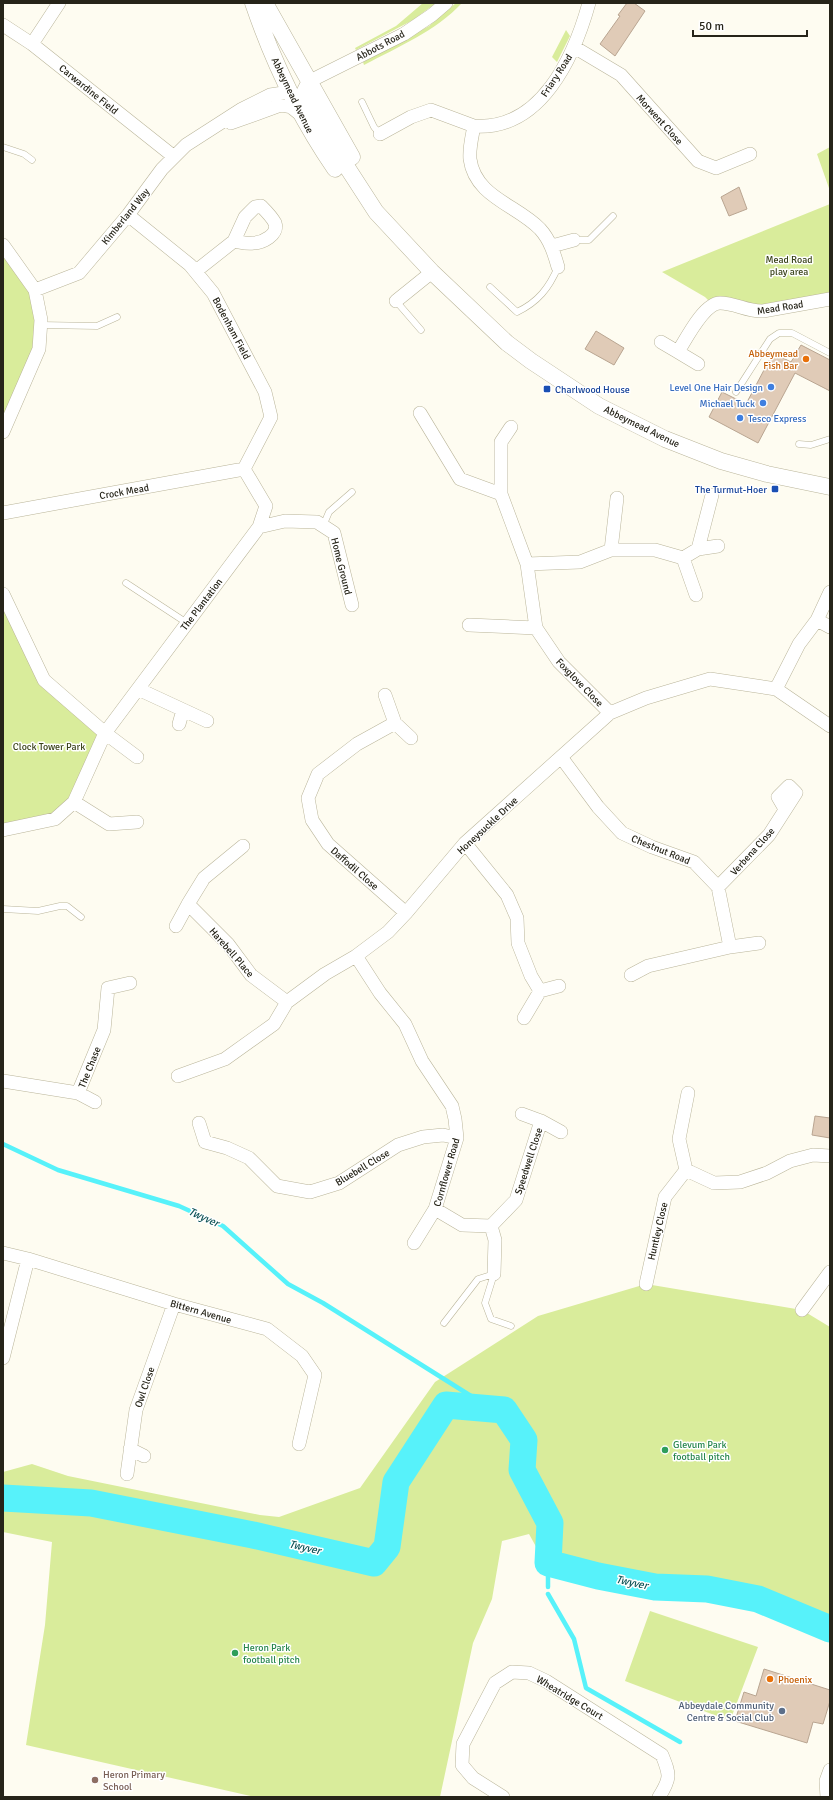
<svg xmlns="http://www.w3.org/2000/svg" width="833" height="1800" font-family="Signika,sans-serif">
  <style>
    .green { fill: #d9ec9b }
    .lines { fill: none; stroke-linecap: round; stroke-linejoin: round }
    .stream { stroke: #57f2fa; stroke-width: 4.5 }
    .river { stroke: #57f2fa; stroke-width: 27 }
    .building { fill: #e0cbb7; stroke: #b9a591 }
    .service-casing { stroke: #bab59a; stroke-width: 7 }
    .minor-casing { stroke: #bab59a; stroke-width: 14 }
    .tertiary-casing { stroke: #bab59a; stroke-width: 17 }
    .service { stroke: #fff; stroke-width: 6 }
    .minor { stroke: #fff; stroke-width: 13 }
    .tertiary { stroke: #fff; stroke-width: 16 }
    .food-dot { fill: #e8710a; stroke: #fff; stroke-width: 1.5 }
    .shop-dot { fill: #3f7fe0; stroke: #fff; stroke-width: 1.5 }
    .transit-dot { fill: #1a4fb4; stroke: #fff; stroke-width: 1.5 }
    .leisure-dot { fill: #2e9e5b; stroke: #fff; stroke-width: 1.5 }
    .service-dot { fill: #5c6f8a; stroke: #fff; stroke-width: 1.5 }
    .education-dot { fill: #8d6e63; stroke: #fff; stroke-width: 1.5 }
    .labels { text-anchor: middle; stroke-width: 3; stroke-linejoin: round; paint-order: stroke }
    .street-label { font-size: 10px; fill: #262419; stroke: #fff }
    .park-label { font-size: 10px; fill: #394219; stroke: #fff }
    .food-label { font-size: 10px; fill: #c56008; stroke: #fff; text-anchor: end }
    .shop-label { font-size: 10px; fill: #366cbe; stroke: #fff; text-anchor: end }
    .transit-label { font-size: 10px; fill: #164399; stroke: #fff; text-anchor: start }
    .leisure-label { font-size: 10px; fill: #27864d; stroke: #fff; text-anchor: start }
    .service-label { font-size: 10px; fill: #4e5e75; stroke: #fff; text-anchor: end }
    .education-label { font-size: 10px; fill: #785e54; stroke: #fff; text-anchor: start }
    .water-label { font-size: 11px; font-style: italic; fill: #0f5357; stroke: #fff }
  </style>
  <rect width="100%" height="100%" fill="#fefcf1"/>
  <path class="green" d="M423,3H436L413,20L356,50L355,48L396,26Z
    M456,3H462C436,31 398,47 364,65L363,62L429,26Z
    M566,30L570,36L557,62L552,57Z
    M830,147V191L817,154Z
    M830,204V299L763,311L713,305L705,297L662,272Z
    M3,251L35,290L39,349L3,432Z
    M3,594L44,680L105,733L74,802L55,819L3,830Z
    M646,1284L802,1310L830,1327V1629L758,1599L707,1589L655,1587L598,1576L549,1570L529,1534L502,1541L492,1599L473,1643L440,1797H255L26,1745L45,1625L52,1542L3,1532V1472L32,1464L68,1476L260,1515L279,1517L360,1488L435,1382L538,1316Z
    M650,1611L758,1647L730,1721L625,1681Z"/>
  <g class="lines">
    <path class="stream" d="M3,1144L58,1170L179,1206L223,1226L288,1284L323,1303L471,1396L504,1410
      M548,1587V1563
      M548,1594L574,1639L586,1688L680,1742"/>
    <path class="river" d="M3,1498L91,1503L253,1535L374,1563L387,1547L396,1482L446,1405L504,1410L524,1440L522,1470L550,1523L548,1563L598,1576L655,1587L707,1589L758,1599L830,1629"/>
  </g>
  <path class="building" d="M627,3H634L645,11L615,56L600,44L620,16L618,15Z
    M739,187L747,209L729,216L721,197Z
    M596,331L624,348L614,365L585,349Z
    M801,345L830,360V391L795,373L758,443L709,417L722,392L746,404L773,353L791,362Z
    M815,1116L830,1118V1138L812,1135Z
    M764,1669L830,1690V1701L823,1724L813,1722L807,1743L735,1721L744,1692L756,1696Z"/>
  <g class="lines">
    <defs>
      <path id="service" d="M362,102L374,127L380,134
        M3,147L24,154L32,160
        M574,240H589L613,216
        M490,287L517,312C538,302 549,288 558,267
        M396,301L421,330
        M41,325L97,326L117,317
        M736,392L770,339L779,333H792L830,353
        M799,444L811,445L830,439
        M323,526L329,512L352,492
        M126,583L187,623
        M3,909L38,911L60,906H67L81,917
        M494,1274L485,1303L491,1319L511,1326
        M444,1323L478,1279L494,1274"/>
      <path id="minor" d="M3,25L32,44L173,156
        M32,44L59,3
        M574,47L621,75L698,161L716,168L750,154
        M310,81L404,34L432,15L446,3
        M231,123L281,105L291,107L301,115
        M474,126C541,131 574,57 589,3
        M380,134L411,117L431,110L474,126C472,137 469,148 470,159C475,197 517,205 540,229C550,240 554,253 558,267
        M128,215L190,265L213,293L265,392L271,417L244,469
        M3,245L35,290L41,320L39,349L3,432
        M552,246L574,240
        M196,271L234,241L245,217L255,207L261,206C266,211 272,217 275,223C279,235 262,243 253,243C247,244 240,242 234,241
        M35,290L79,273L128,215L162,169L186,145L242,109L270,95L290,92
        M396,301L432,272
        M661,342L678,352C686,339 704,303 720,303C735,303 748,312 763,311L830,299
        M678,352L698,364
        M420,413L460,479L501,494
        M511,427L501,442V494L527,564
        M3,513L244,469
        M259,527L285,521L317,522L334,533L352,605
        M698,549L712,495
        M611,550L617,498
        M683,558L696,595
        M3,594L44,680L105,733L137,757
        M817,620L830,627
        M469,625L536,628
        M138,689L207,721
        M776,689L799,644L817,620L830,592
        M385,695L395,723L357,744L318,774L308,798L312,820L328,844L406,913
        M610,713L559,662L536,628L527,564L580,562L611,550H655L683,558L698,549L718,546
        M395,723L411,738
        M179,724L183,710
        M561,757L598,807L622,833L652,847L694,862L718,887L730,947L648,966L631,975
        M74,802L109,824L137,822
        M3,830L55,819L74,802L105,733L259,527L266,506L244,469
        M465,843L507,895L517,918L518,943L531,976L540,991L524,1018
        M243,846L204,878L188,904L228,944L251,975L287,1002
        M718,887L769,835L796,793L789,786L778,797L785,809
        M176,926L188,904
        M730,947L759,943
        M356,956L380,993L405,1024L422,1061L452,1106L455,1119L457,1138L435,1209L414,1243
        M540,991L559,986
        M178,1076L225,1059L274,1024L287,1002L325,974L356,956L388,932L406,913L465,843L610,713L646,698L710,679L776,689L830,726
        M3,1081L78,1093L104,1030L108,988L130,983
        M78,1093L95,1102
        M522,1114L541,1121
        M199,1123L205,1142L227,1148L249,1158L277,1186L310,1192L339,1183L398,1145L423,1137L443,1135L457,1138
        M686,1170L679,1139L688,1093
        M435,1209L462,1225L491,1226L516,1200L541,1121L561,1132
        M491,1226L495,1240L494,1274
        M3,1253L28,1259L174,1304L267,1329L302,1356L315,1375L299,1444
        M646,1284L665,1197L686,1170L714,1183L740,1182L767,1173L790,1161L813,1155L830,1156
        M802,1310L830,1272
        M3,1358L28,1259
        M130,1449L144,1456
        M127,1474L136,1410L174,1304
        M503,1797L473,1778L462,1765L463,1744L495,1683L512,1672L529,1673L546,1681L662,1755C670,1775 671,1778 659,1797
        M827,1797L826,1781L830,1770"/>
      <path id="tertiary" d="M253,3C273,62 300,118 335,169
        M265,3L352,157
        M310,81L305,91L306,101L321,127L376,212L432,272L507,343L531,361L599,406L665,439L721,461L767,474L830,487"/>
    </defs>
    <use href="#service" class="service-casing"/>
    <use href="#minor" class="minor-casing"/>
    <use href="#tertiary" class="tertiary-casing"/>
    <use href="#service" class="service"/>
    <use href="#minor" class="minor"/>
    <use href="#tertiary" class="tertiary"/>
  </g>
  <g class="food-dot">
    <circle cx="806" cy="359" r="4"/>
    <circle cx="770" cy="1679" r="4"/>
  </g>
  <g class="shop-dot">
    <circle cx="771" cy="387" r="4"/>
    <circle cx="763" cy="403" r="4"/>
    <circle cx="740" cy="418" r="4"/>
  </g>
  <g class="transit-dot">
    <rect x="543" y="385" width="8" height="8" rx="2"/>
    <rect x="771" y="485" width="8" height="8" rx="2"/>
  </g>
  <g class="leisure-dot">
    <circle cx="665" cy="1450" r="4"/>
    <circle cx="235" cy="1653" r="4"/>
  </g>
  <circle class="service-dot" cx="782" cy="1711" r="4"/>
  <circle class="education-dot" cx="95" cy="1780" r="4"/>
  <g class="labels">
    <g class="street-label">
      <text transform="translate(380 45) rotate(-28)" y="4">Abbots Road</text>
      <text transform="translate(556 75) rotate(-57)" y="4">Friary Road</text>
      <text transform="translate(89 89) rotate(39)" y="4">Carwardine Field</text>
      <text transform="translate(293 95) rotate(64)" y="4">Abbeymead Avenue</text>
      <text transform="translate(660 119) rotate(48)" y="4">Morwent Close</text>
      <text transform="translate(125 216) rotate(-51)" y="4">Kimberland Way</text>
      <text transform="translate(780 307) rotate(-9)" y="4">Mead Road</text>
      <text transform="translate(232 328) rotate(62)" y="4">Bodenham Field</text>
      <text transform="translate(642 426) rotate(26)" y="4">Abbeymead Avenue</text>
      <text transform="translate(124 491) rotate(-10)" y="4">Crock Mead</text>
      <text transform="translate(342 566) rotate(76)" y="4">Home Ground</text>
      <text transform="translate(201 604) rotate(-53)" y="4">The Plantation</text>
      <text transform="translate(580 682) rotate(46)" y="4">Foxglove Close</text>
      <text transform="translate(487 825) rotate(-43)" y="4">Honeysuckle Drive</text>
      <text transform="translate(661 849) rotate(22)" y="4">Chestnut Road</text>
      <text transform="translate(752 851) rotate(-48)" y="4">Verbena Close</text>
      <text transform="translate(355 868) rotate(41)" y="4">Daffodil Close</text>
      <text transform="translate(232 952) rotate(49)" y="4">Harebell Place</text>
      <text transform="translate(89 1067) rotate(-68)" y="4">The Chase</text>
      <text transform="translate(528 1161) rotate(-72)" y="4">Speedwell Close</text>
      <text transform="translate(362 1167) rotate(-31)" y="4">Bluebell Close</text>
      <text transform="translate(446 1172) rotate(-74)" y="4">Cornflower Road</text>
      <text transform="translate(657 1231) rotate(-77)" y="4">Huntley Close</text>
      <text transform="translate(201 1311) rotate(16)" y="4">Bittern Avenue</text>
      <text transform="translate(144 1387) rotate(-71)" y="4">Owl Close</text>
      <text transform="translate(570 1697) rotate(31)" y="4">Wheatridge Court</text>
    </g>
    <g class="park-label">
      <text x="789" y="263">Mead Road<tspan x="789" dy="12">play area</tspan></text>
      <text x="49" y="750">Clock Tower Park</text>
    </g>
    <g class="food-label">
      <text x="798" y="357">Abbeymead<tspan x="798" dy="12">Fish Bar</tspan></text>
      <text x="778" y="1683" text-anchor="start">Phoenix</text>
    </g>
    <g class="shop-label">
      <text x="763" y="391">Level One Hair Design</text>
      <text x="755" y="407">Michael Tuck</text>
      <text x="748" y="422" text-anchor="start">Tesco Express</text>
    </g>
    <g class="transit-label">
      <text x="555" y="393">Charlwood House</text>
      <text x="767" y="493" text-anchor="end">The Turmut-Hoer</text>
    </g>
    <g class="leisure-label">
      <text x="673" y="1448">Glevum Park<tspan x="673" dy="12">football pitch</tspan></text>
      <text x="243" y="1651">Heron Park<tspan x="243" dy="12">football pitch</tspan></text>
    </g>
    <g class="service-label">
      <text x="774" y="1709">Abbeydale Community<tspan x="774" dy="12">Centre &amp; Social Club</tspan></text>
    </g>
    <g class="education-label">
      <text x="103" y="1778">Heron Primary<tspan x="103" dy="12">School</tspan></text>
    </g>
    <g class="water-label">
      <text transform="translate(204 1217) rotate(24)" y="4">Twyver</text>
      <text transform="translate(305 1547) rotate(13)" y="4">Twyver</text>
      <text transform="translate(632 1582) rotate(12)" y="4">Twyver</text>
    </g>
  </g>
  <rect width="833" height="1800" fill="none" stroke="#262419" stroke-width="8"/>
  <path d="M693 30v6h114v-6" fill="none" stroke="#262419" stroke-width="2"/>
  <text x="699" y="30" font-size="12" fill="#262419" stroke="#ffffff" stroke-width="3" paint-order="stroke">50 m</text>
</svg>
